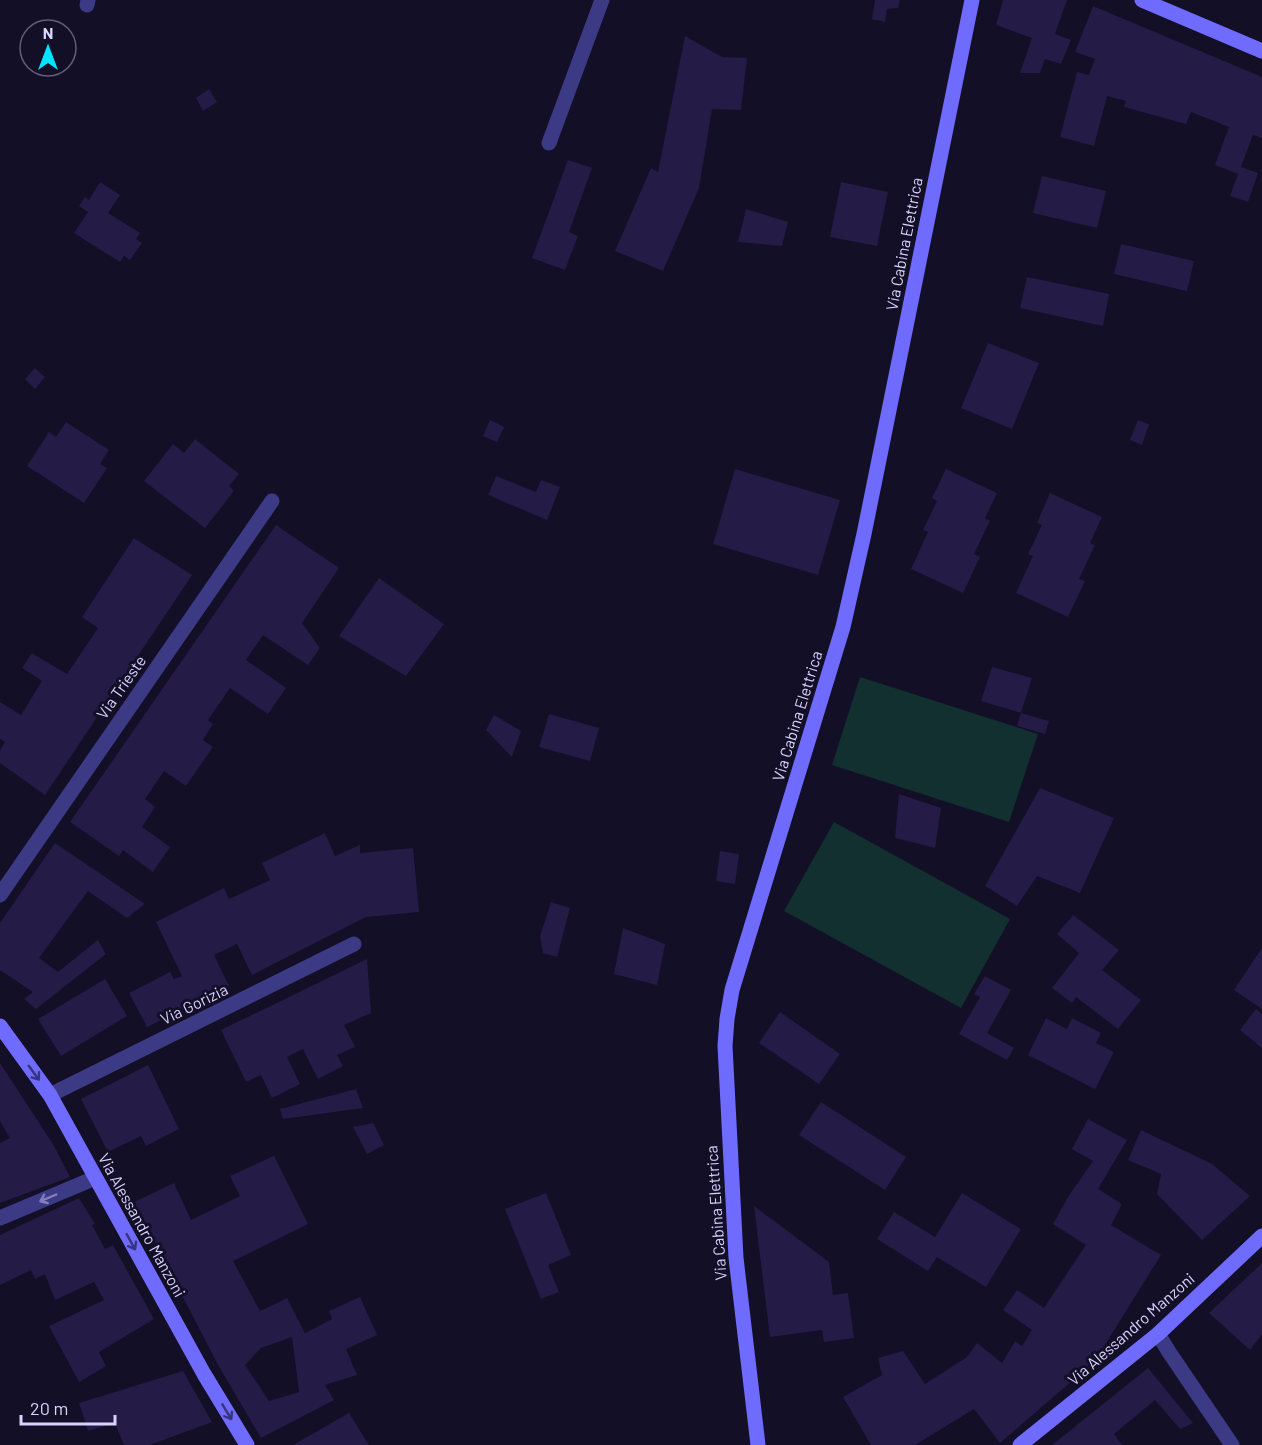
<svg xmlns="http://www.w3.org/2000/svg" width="1262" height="1445" font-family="Barlow,sans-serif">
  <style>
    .green { fill: #12302f }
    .building { fill: #241b47; fill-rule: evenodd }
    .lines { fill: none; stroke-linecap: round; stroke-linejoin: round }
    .street { stroke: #3d3a85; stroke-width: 15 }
    .secondary { stroke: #6f6bff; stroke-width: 15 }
    .oneway { stroke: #38347d }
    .oneway2 { stroke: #837fbc }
    .labels { text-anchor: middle; stroke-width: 6; stroke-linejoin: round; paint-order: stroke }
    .street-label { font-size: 16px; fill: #d9d4ff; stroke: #130f26 }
  </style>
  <rect width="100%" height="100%" fill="#130f26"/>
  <path class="green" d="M860,677L1038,734L1009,822L832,765Z
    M834,822L1010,919L961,1008L784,911Z"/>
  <path class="building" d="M875,0H900L898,8L887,9L885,22L872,19Z
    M1003,0H1067L1055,34L1071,40L1061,64L1045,59L1040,73H1020L1032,38L996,25Z
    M1093,6L1262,77V138L1253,135L1241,167L1258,173L1248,202L1230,196L1238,174L1215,165L1229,127L1191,112L1186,124L1124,107L1126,101L1107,96L1094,146L1060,137L1077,72L1089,75L1095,59L1075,52Z
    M685,36L722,57L747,58L741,110L712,109L699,188L663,271L615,251L651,168L658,172Z
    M209,89L217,102L203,111L196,98Z
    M568,160L592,168L569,232L578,236L565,270L532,258Z
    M1042,176L1106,191L1097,228L1033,213Z
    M100,182L120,195L108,213L140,233L136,239L142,243L130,260L124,256L120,262L74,233L88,212L79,206L85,197L89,200Z
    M841,182L888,192L877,246L830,237Z
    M746,209L788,222L782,246L738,242Z
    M1121,244L1194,261L1187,291L1114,274Z
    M1027,277L1109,294L1103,326L1020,308Z
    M988,343L1039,363L1012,429L961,408Z
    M35,368L45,377L35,389L25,379Z
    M490,420L504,427L497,442L483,436Z
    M1138,420L1149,424L1142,445L1130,440Z
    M66,422L109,450L100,464L107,468L84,503L27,466L49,432L56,437Z
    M195,439L239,474L229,486L234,491L205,528L144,481L173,444L184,453Z
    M735,469L840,500L818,575L713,544Z
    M946,469L997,493L985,518L990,521L974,554L980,557L963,593L911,569L928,532L923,530L937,501L932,498Z
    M496,476L536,492L541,480L560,487L547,520L488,495Z
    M1050,493L1102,517L1090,543L1095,545L1079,579L1085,581L1068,617L1016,593L1033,556L1028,554L1042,525L1037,523Z
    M276,525L339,568L302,623L320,648L308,665L263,635L246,660L286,688L268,714L230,688L208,720L213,724L203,740L213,747L186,786L164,771L145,799L155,807L142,827L170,847L153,872L123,850L119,856L70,822Z
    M134,538L192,575L45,795L0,763V750L5,742L0,739V702L21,715L42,681L22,668L32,653L67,674L98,628L82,617Z
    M379,578L444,624L406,676L339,636Z
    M992,667L1032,678L1021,713L981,701Z
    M1021,713L1049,721L1045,734L1017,726Z
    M549,714L599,728L590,761L539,747Z
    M494,715L521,731L512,757L486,730Z
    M1040,788L1114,818L1080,893L1037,876L1017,906L985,886Z
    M899,794L941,808L935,848L895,838Z
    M325,833L335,856L360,845V853L413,848L419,912L366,917L252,975L237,944L214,955L229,986L147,1027L129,993L170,972L174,979L182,976L156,922L224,888L229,899L270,880L262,863Z
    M55,843L145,904L127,918L88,891L39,958L58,972L98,940L106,954L36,1009L24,999L33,992L0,970V923Z
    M720,851L739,854L735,884L716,881Z
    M551,902L570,908L557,957L543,953L540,936Z
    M1073,915L1119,950L1102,970L1141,1000L1118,1029L1076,997L1072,1003L1052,988L1079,953L1057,934Z
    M623,928L665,944L657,985L614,974Z
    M1262,948V1009L1234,990Z
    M367,959L371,1013L344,1025L355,1047L337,1055L343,1066L318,1079L303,1049L287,1057L300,1084L272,1098L261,1075L246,1082L221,1030Z
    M985,976L1011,990L987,1033L1014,1048L1007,1060L959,1034L980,997L974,994Z
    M105,979L127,1016L61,1056L38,1019Z
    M1256,1009L1262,1014V1048L1240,1030Z
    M780,1012L840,1054L819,1084L759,1043Z
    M1046,1018L1067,1029L1072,1018L1101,1033L1096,1043L1114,1052L1095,1089L1028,1055Z
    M0,1063L53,1144L70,1177L0,1203V1143L10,1138L0,1121Z
    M148,1065L179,1129L146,1146L141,1136L108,1152L81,1099Z
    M356,1089L363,1108L283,1119L280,1109Z
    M821,1102L906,1157L885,1190L799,1135Z
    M1088,1119L1127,1140L1098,1189L1122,1204L1111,1225L1161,1255L1103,1348L1108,1350L1000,1443L974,1409L915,1445H871L843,1397L882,1375L878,1358L903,1351L925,1384L967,1357L977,1343L1002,1363L1015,1341L1022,1346L1032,1330L1003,1310L1017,1290L1044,1308L1086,1245L1053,1224L1068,1197L1093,1161L1072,1149Z
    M373,1123L384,1145L367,1154L353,1127Z
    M1141,1130L1212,1164L1250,1196L1202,1240L1157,1194L1161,1174L1128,1160Z
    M274,1156L308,1224L233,1261L260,1311L287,1298L305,1333L332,1319L329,1311L360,1297L377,1335L346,1349L357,1375L325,1385L334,1400L261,1438L218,1365L134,1202L174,1183L191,1220L240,1196L230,1176ZM292,1337L299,1392L269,1401L245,1365L261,1348Z
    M546,1193L571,1255L548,1265L559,1292L541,1299L505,1209Z
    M962,1193L1021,1229L986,1287L937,1257L928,1271L877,1239L894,1212L935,1237Z
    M79,1198L95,1224L92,1225L105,1249L113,1245L154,1319L99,1352L106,1366L79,1382L49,1326L104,1300L94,1282L55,1300L45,1274L35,1279L31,1270L0,1285V1235Z
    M754,1206L829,1262L833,1295L848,1293L854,1338L824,1342L822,1330L770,1337Z
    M1262,1263V1334L1250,1350L1209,1313Z
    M1148,1368L1193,1423L1180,1429L1155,1400L1114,1434L1122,1445H1052Z
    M183,1371L212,1422L150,1445H124L115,1423L88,1431L79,1403Z
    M349,1413L369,1445H293Z"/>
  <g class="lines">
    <path class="street" d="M87,5L88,0
      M549,143L602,0
      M0,895L272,501
      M50,1095L354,944
      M0,1218L95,1178
      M1158,1334L1169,1352L1232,1445"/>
    <path class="secondary" d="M1142,0L1262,51
      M0,1026L50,1095L204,1374L247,1445
      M758,1445L736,1258L725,1046L727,1019L732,990L843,627L864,534L972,0
      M1020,1445L1158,1334L1262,1236"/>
  </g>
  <defs><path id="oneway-shaft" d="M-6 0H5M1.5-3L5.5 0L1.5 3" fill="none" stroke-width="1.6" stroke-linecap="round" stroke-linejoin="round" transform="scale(1.5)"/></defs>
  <g class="oneway">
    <use href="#oneway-shaft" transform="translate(34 1073) rotate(54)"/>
    <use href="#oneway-shaft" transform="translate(131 1242) rotate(61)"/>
    <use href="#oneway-shaft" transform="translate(227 1412) rotate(59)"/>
  </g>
  <use class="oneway2" href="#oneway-shaft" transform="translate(48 1198) rotate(157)"/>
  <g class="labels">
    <g class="street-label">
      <text transform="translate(904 244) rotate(-79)" y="6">Via Cabina Elettrica</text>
      <text transform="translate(121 687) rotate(-55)" y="6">Via Trieste</text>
      <text transform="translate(797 716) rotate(-73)" y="6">Via Cabina Elettrica</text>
      <text transform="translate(194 1004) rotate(-26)" y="6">Via Gorizia</text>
      <text transform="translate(716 1213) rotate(-94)" y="6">Via Cabina Elettrica</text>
      <text transform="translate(142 1225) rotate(61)" y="6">Via Alessandro Manzoni</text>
      <text transform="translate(1131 1329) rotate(-41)" y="6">Via Alessandro Manzoni</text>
    </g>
  </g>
  <g transform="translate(48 48)"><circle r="28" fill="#130f26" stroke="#625e7d" stroke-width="1.5"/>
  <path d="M0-4.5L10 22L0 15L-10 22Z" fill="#00e5ff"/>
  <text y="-9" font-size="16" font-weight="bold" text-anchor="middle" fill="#d9d4ff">N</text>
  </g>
  <path d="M21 1415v9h94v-9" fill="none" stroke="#d9d4ff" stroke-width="3"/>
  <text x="30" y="1415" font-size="18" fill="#d9d4ff" stroke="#130f26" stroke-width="4.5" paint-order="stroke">20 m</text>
</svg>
